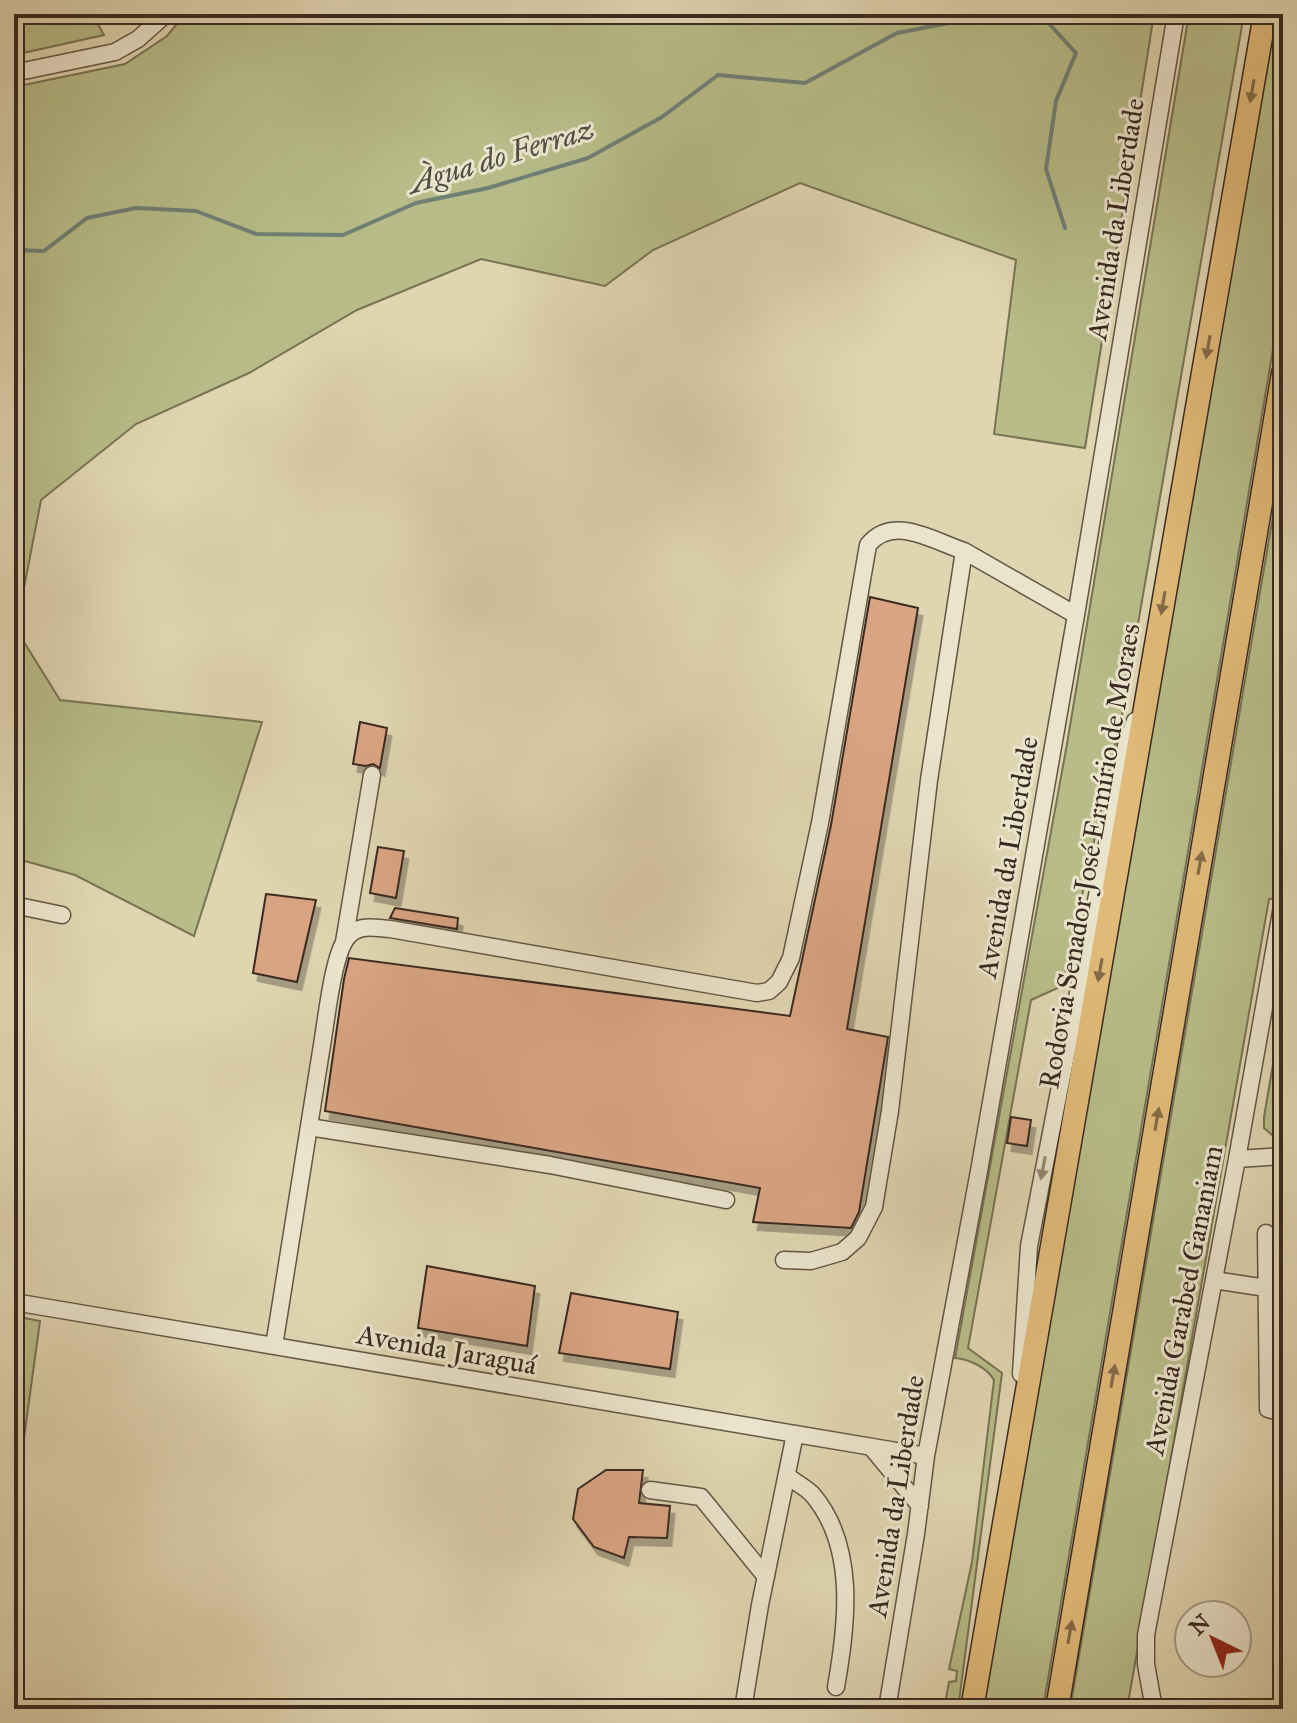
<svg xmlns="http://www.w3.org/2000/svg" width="1297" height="1723" font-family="'IM FELL Great Primer',serif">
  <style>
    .green { fill: #b7bc88; stroke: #787354; stroke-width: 2 }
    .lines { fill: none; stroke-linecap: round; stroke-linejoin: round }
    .stream { stroke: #6f8074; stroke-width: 4 }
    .building { fill: #d9a483; stroke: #3a2a20; stroke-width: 2; filter: url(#shadow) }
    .minor-casing { stroke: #635544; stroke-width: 19 }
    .highway-casing { stroke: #3a2a20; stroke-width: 25 }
    .minor { stroke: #eae4cc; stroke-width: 16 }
    .highway { stroke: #e0ba78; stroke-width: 22 }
    .oneway { fill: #856b48 }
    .oneway2 { fill: #928776 }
    .labels { text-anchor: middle; stroke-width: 6; stroke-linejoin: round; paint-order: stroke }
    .street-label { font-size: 28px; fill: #3a2a20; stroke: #eae4cc }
    .water-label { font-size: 30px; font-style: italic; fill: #504e43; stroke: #eae4cc }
  </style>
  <defs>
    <filter id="shadow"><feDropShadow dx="4.5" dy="8" stdDeviation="0" flood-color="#0004"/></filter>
  </defs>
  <rect width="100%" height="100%" fill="#dfd5b1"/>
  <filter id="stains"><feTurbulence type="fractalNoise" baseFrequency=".0025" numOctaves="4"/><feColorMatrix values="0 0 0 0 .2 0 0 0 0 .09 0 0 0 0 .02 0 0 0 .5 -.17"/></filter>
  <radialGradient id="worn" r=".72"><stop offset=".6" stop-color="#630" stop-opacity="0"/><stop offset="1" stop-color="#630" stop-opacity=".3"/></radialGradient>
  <path class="green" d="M14,14H92L104,35L14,55Z
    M185,14H1154L1085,448L994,434L1016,260L800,183L653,250L605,286L481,259L357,310L249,373L136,424L41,500L16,629L60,700L262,722L194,936L75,875L14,858V87L125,64L167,36Z
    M1189,14H1244L1123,710L1062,986L1031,1000L968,1348L1002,1373L958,1709H944L949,1682L956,1681L957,1671L949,1669L972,1562L994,1380C987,1367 968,1359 955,1358L1067,744Z
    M1273,14H1283V290L1043,1709H983Z
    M1283,457V898L1269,899L1127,1709H1070Z
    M1283,1005V1140H1278L1264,1128V1117Z
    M14,1316L40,1321L14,1511Z"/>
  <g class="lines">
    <path class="stream" d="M14,250L44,251L87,218L136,208L196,211L256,234L343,235L416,203L488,188L588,158L662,117L718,75L805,83L897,33L959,21L1042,16L1076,53L1056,101L1046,169L1065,228"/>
  </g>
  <path class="building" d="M870,597L918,608L847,1029L888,1037L859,1212L851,1228L753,1222L760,1188L325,1111L344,979L349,958L790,1016L831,825Z
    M360,722L387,728L380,768L373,764L366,766L353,764Z
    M378,847L404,851L396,898L370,893Z
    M266,894L316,900L297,982L253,973Z
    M395,908L458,918L457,929L390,918Z
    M1011,1117L1031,1120L1027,1146L1007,1143Z
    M427,1266L535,1286L527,1346L418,1328Z
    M571,1293L678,1312L670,1369L559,1353Z
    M606,1470H643L639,1503L670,1506L667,1538L629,1537L624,1558L594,1547L573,1519L578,1489Z"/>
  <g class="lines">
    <defs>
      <path id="minor" d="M14,73L115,52L138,39L166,14
        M964,551L1076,615
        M14,905L62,915
        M344,942L372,775
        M309,1127L550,1165L726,1200
        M1237,1159L1283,1156
        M1266,1233L1268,1409L1283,1413
        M1214,1280L1266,1288
        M14,1302L926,1456
        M274,1346C289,1247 305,1149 321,1051C326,1024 332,959 346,939C357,923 374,928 390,929L757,993L769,991L779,982L791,958L820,823L868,545C893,514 933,541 964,551L929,780L890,1111L874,1207L858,1238L842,1252L811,1261L784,1260
        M1021,1374L1029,1246L1126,746L1135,721
        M871,1447L920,1506
        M787,1476C795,1482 805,1487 812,1494C857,1546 847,1625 836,1687
        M650,1490L701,1497L766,1577
        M743,1709L760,1605L795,1434
        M887,1709L916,1534L926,1456L979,1171L1076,615L1176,14
        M1154,1709L1146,1664V1635L1237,1159L1283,901"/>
      <path id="highway" d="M972,1709L1265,14
        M1057,1709L1283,373"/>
    </defs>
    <use href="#minor" class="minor-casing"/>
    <use href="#highway" class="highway-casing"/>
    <use href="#minor" class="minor"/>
    <use href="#highway" class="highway"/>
  </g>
  <defs><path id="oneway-solid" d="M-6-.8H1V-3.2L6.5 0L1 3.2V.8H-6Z" transform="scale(2)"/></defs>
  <g class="oneway">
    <use href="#oneway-solid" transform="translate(1252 91) rotate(100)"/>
    <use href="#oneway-solid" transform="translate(1208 347) rotate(100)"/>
    <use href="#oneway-solid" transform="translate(1163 603) rotate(100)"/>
    <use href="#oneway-solid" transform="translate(1200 863) rotate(-80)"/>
    <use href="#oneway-solid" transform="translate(1100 970) rotate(100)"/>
    <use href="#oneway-solid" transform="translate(1157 1119) rotate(-80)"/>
    <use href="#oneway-solid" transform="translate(1113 1376) rotate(-80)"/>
    <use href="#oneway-solid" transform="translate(1070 1632) rotate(-80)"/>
  </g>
  <use class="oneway2" href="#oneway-solid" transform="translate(1043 1168) rotate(101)"/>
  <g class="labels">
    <g class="street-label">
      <text transform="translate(1115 219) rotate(-81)" y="10">Avenida da Liberdade</text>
      <text transform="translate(1089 856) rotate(-80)" y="10">Rodovia Senador José Ermírio de Moraes</text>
      <text transform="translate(1007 857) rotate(-80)" y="10">Avenida da Liberdade</text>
      <text transform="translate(1183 1300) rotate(-79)" y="10">Avenida Garabed Gananiam</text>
      <text transform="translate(447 1349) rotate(10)" y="10">Avenida Jaraguá</text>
      <text transform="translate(895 1496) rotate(-81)" y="10">Avenida da Liberdade</text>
    </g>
    <g class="water-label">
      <text transform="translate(501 156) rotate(-17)" y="10">Àgua do Ferraz</text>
    </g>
  </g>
  <rect width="1297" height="1723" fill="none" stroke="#dfd5b1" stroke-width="48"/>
  <rect x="16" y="16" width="1265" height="1691" fill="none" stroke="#3a2a20" stroke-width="4"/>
  <rect x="24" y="24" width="1249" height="1675" fill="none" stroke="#3a2a20" stroke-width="2"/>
  <g transform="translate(1213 1639) rotate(317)"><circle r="38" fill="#eae4cc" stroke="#a49a87" stroke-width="2"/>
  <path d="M0-6L14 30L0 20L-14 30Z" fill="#8f2418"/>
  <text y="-12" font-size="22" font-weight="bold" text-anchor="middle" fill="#3a2a20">N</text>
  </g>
  <rect width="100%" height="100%" filter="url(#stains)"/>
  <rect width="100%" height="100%" fill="url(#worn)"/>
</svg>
